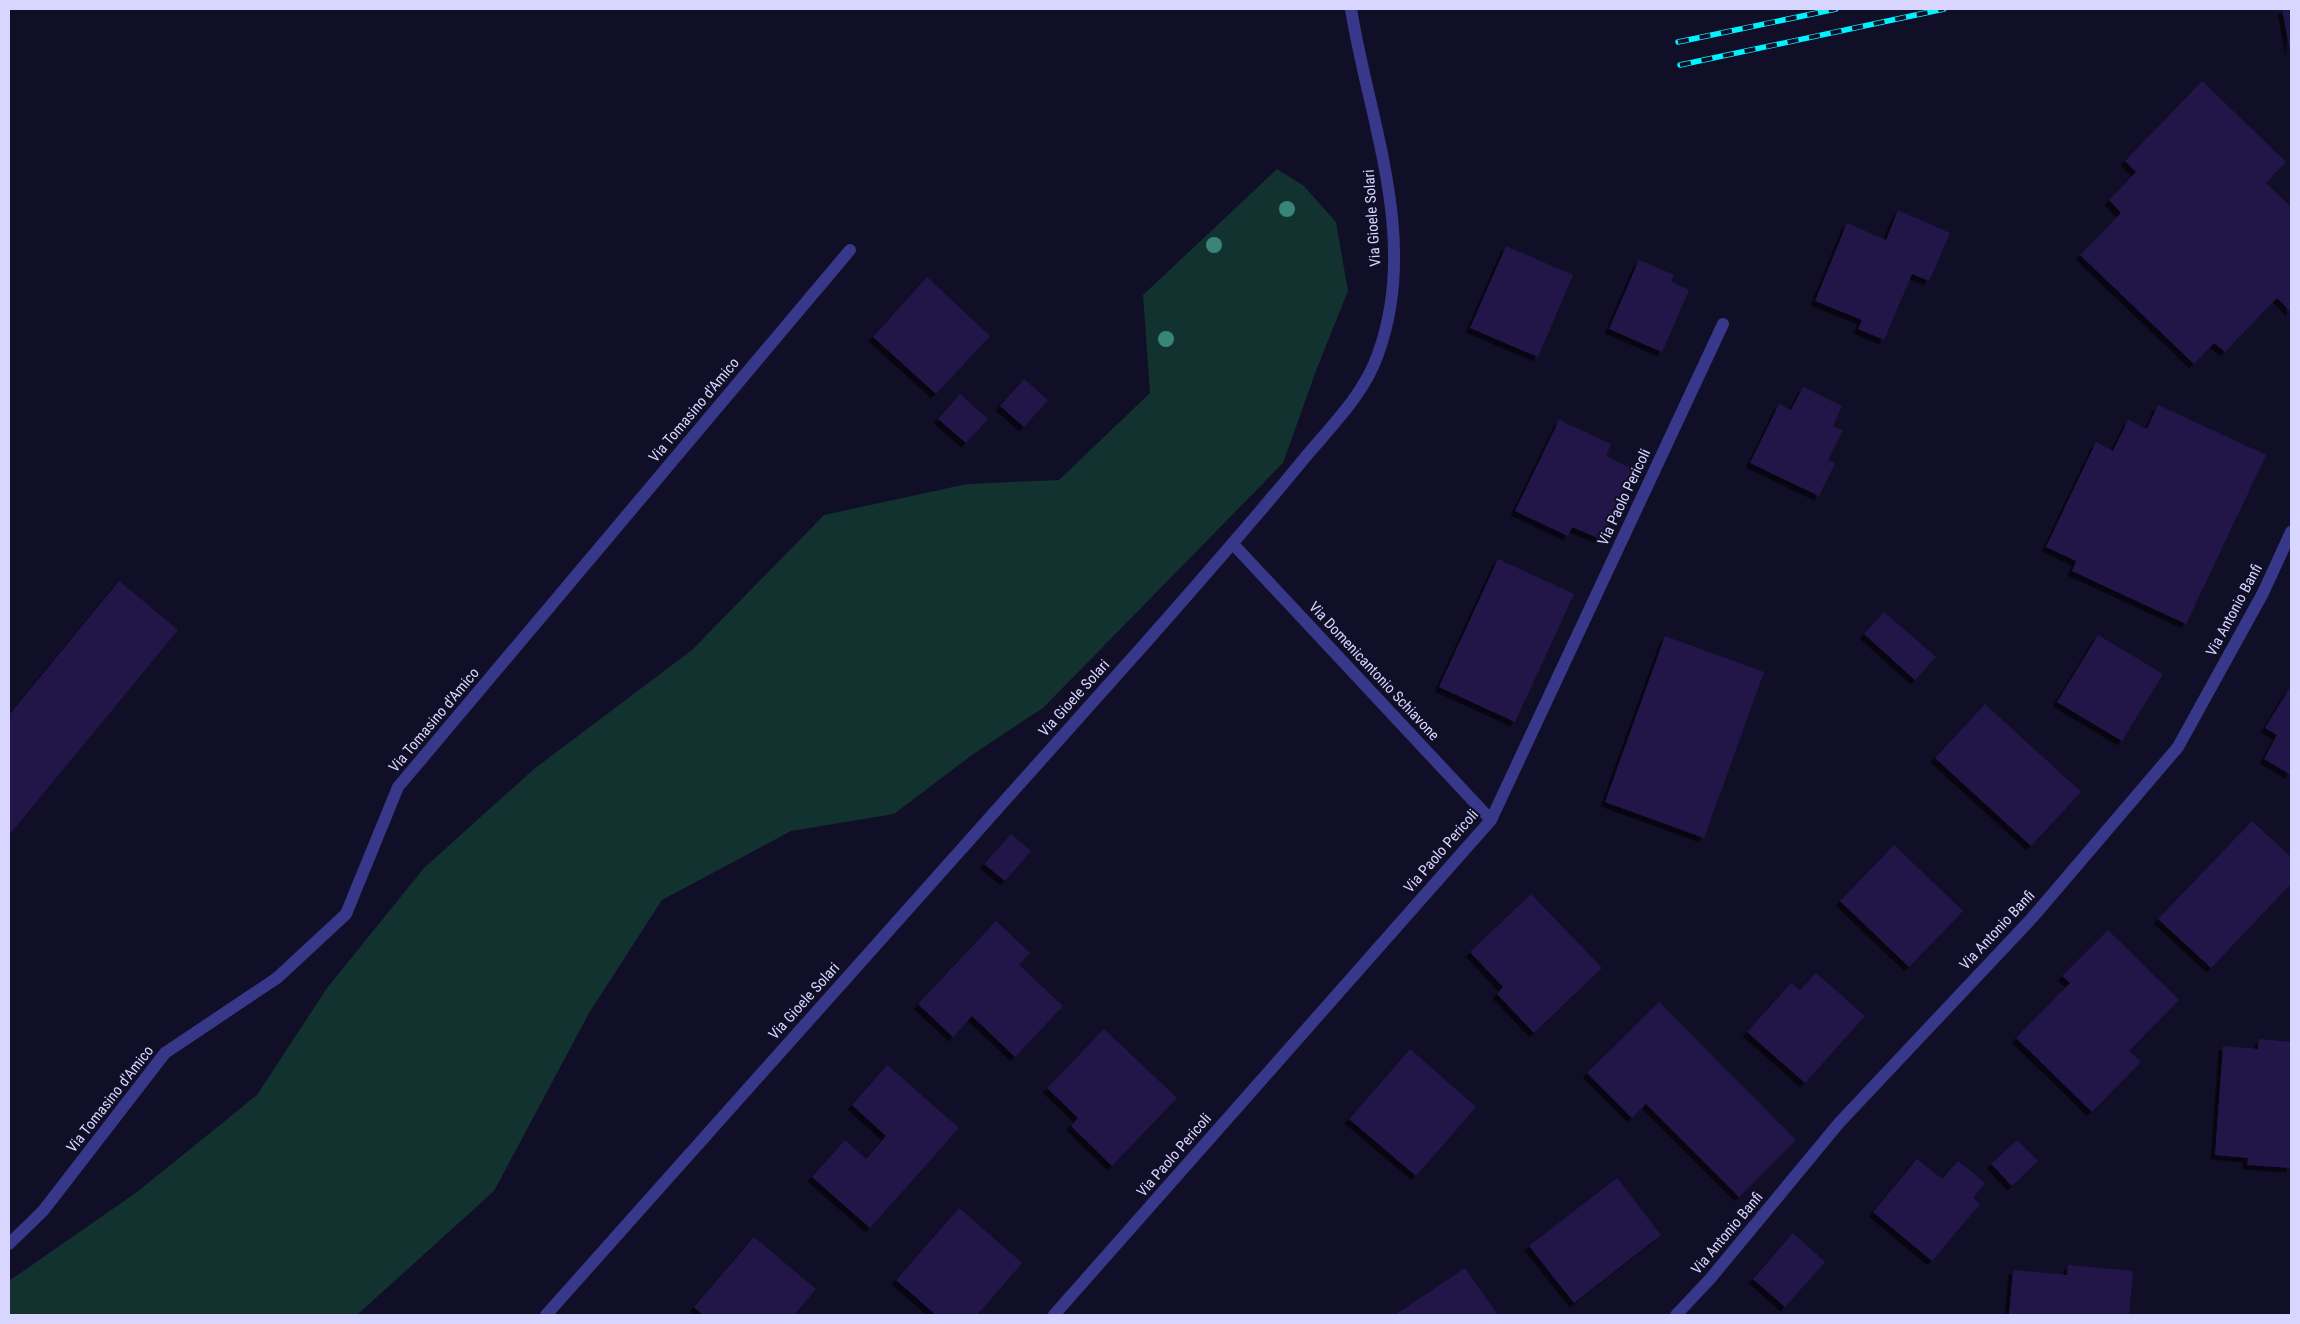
<svg xmlns="http://www.w3.org/2000/svg" width="2300" height="1324" font-family="'Roboto Condensed',sans-serif">
  <style>
    .green { fill: #11322f }
    .building { fill: #20194a; filter: url(#shadow) }
    .lines { fill: none; stroke-linecap: round; stroke-linejoin: round }
    .minor { stroke: #373889; stroke-width: 12 }
    .rail-casing { stroke: #01f3ff; stroke-width: 5.5 }
    .rail { stroke: #110e28; stroke-width: 4; stroke-dasharray: 11; stroke-linecap: butt }
    .tree { fill: #398579 }
    .labels { text-anchor: middle; stroke-width: 4.5; stroke-linejoin: round; paint-order: stroke }
    .street-label { font-size: 15px; fill: #d8d5ff; stroke: #110e28 }
  </style>
  <defs>
    <filter id="shadow"><feDropShadow dx="-4.5" dy="4.5" stdDeviation="0" flood-color="#0009"/></filter>
  </defs>
  <rect width="100%" height="100%" fill="#110e28"/>
  <path class="green" d="M1277,169L1304,186L1336,222L1348,291L1317,368L1283,463L1043,708L972,755L894,814L791,831L662,900L589,1013L494,1191L357,1315H9V1281L137,1192L257,1095L327,988L424,868L534,769L692,650L824,515L967,484L1059,480L1150,393L1143,295Z"/>
  <path class="building" d="M2282,9H2291V51H2290Z
    M2202,81L2286,162L2266,183L2291,207V312L2277,298L2225,352L2214,343L2194,364L2080,255L2121,213L2109,200L2136,172L2125,161Z
    M1898,210L1950,233L1929,281L1912,274L1884,340L1858,329L1862,320L1815,301L1847,223L1886,240Z
    M1506,246L1573,275L1538,357L1470,328Z
    M1639,260L1674,275L1671,282L1689,290L1662,352L1609,329Z
    M927,277L990,336L936,394L873,337Z
    M1024,379L1048,400L1024,427L1000,406Z
    M1803,387L1842,406L1833,426L1843,430L1828,460L1835,463L1819,496L1750,463L1779,404L1791,410Z
    M960,394L988,419L966,443L938,419Z
    M2158,405L2266,455L2186,624L2072,571L2076,561L2046,547L2096,442L2113,451L2128,420L2147,429Z
    M1559,420L1611,444L1606,456L1633,469L1600,539L1572,527L1568,536L1515,511Z
    M1498,559L1574,594L1515,722L1439,687Z
    M119,581L178,630L9,835V715Z
    M1884,612L1936,657L1915,680L1864,634Z
    M2098,635L2163,674L2122,741L2057,702Z
    M1665,636L1764,672L1704,838L1605,802Z
    M2289,689L2291,690V775L2264,759L2277,735L2265,728Z
    M1985,704L2081,792L2031,846L1935,758Z
    M2252,821L2291,857V884L2211,968L2158,919Z
    M1011,834L1031,851L1005,881L984,864Z
    M1894,845L1963,911L1909,967L1840,901Z
    M1531,894L1602,968L1534,1033L1497,994L1503,987L1470,952Z
    M996,921L1030,953L1019,965L1063,1006L1015,1057L972,1016L953,1037L918,1004Z
    M2108,930L2179,1000L2129,1051L2141,1062L2092,1112L2016,1038L2070,983L2062,976Z
    M1816,973L1865,1016L1805,1083L1747,1032L1791,983L1800,990Z
    M1659,1002L1796,1140L1739,1197L1646,1104L1632,1118L1587,1073Z
    M1104,1029L1177,1098L1112,1166L1071,1126L1078,1118L1047,1088Z
    M2259,1039L2291,1042V1168L2247,1165L2248,1158L2215,1155L2223,1046L2258,1049Z
    M1410,1049L1476,1107L1416,1176L1349,1119Z
    M887,1065L959,1128L870,1228L812,1177L845,1140L866,1159L886,1136L852,1105Z
    M2017,1140L2038,1161L2012,1186L1991,1164Z
    M1917,1159L1942,1179L1958,1161L1985,1183L1973,1198L1980,1204L1932,1261L1873,1212Z
    M1617,1178L1661,1235L1574,1303L1529,1246Z
    M959,1208L1022,1263L977,1315H936L896,1280Z
    M1793,1233L1825,1262L1785,1307L1753,1279Z
    M754,1237L816,1289L794,1315H703L694,1307Z
    M2068,1265L2133,1271L2129,1315H2009L2013,1270L2067,1275Z
    M1465,1268L1498,1315H1395Z"/>
  <g class="lines">
    <path class="minor" d="M1233,544L1491,820
      M9,1244L43,1211L165,1053L277,978L346,914L398,787L850,250
      M546,1315C747,1090 948,864 1149,639C1201,580 1253,521 1303,460C1330,427 1364,395 1378,354C1420,240 1369,121 1351,9
      M1054,1315L1491,820L1723,324
      M1676,1315L1710,1279L1839,1123L2032,918L2178,747L2263,593L2291,532"/>
    <defs>
      <path id="rail" d="M1678,42L1836,9
        M1680,65L1944,9"/>
    </defs>
    <use href="#rail" class="rail-casing"/>
    <use href="#rail" class="rail"/>
  </g>
  <g class="tree">
    <circle cx="1287" cy="209" r="8"/>
    <circle cx="1214" cy="245" r="8"/>
    <circle cx="1166" cy="339" r="8"/>
  </g>
  <g class="labels">
    <g class="street-label">
      <text transform="translate(1372 218) rotate(-94)" y="5">Via Gioele Solari</text>
      <text transform="translate(694 410) rotate(-50)" y="5">Via Tomasino d'Amico</text>
      <text transform="translate(1624 497) rotate(-65)" y="5">Via Paolo Pericoli</text>
      <text transform="translate(2234 610) rotate(-62)" y="5">Via Antonio Banfi</text>
      <text transform="translate(1374 671) rotate(47)" y="5">Via Domenicantonio Schiavone</text>
      <text transform="translate(1074 698) rotate(-48)" y="5">Via Gioele Solari</text>
      <text transform="translate(434 720) rotate(-50)" y="5">Via Tomasino d'Amico</text>
      <text transform="translate(1441 851) rotate(-49)" y="5">Via Paolo Pericoli</text>
      <text transform="translate(1997 930) rotate(-47)" y="5">Via Antonio Banfi</text>
      <text transform="translate(804 1001) rotate(-48)" y="5">Via Gioele Solari</text>
      <text transform="translate(110 1099) rotate(-52)" y="5">Via Tomasino d'Amico</text>
      <text transform="translate(1174 1155) rotate(-49)" y="5">Via Paolo Pericoli</text>
      <text transform="translate(1727 1233) rotate(-50)" y="5">Via Antonio Banfi</text>
    </g>
  </g>
  <rect width="2300" height="1324" fill="none" stroke="#d8d5ff" stroke-width="20"/>
</svg>
